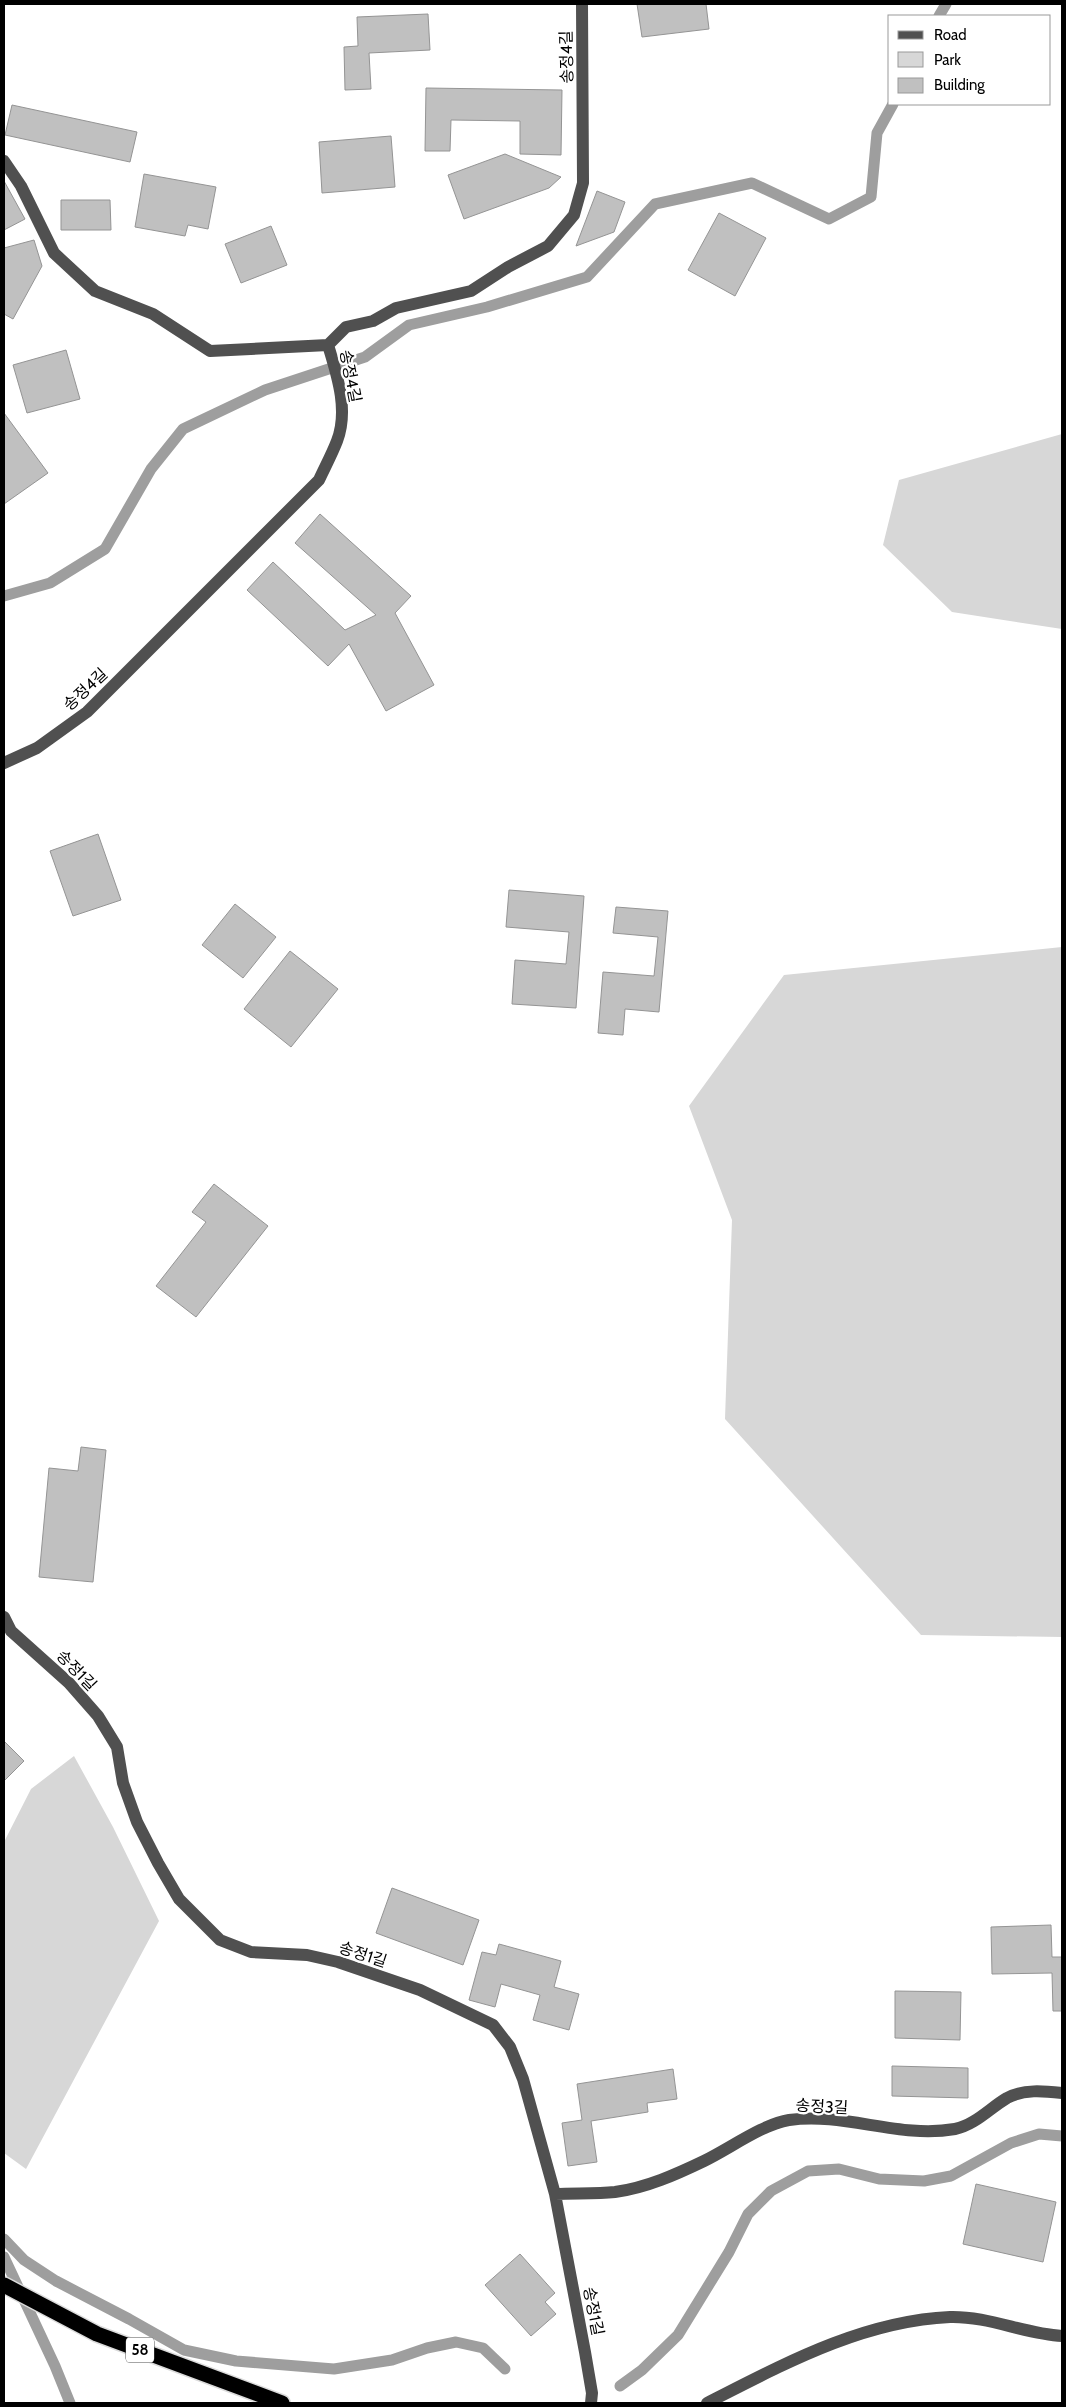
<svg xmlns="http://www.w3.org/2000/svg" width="1066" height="2407" font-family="Cabin,'Noto Sans KR',sans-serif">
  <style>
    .green { fill: #d7d7d7 }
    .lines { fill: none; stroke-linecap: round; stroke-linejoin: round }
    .stream { stroke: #9e9e9e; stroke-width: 11 }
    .building { fill: #c0c0c0; stroke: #949494 }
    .highway-casing { stroke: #dbdbdb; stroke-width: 18 }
    .minor { stroke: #505050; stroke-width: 12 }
    .highway { stroke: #000; stroke-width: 15 }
    .labels { text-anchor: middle; stroke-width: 4.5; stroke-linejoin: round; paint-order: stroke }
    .shield { fill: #fff; stroke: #4c4c4c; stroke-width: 1 }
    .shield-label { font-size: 15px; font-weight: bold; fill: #000 }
    .street-label { font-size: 16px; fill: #000; stroke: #fff }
  </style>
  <rect width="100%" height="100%" fill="#fff"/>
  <path class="green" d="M1062,434V629L952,612L883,545L899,480Z
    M1062,947V1637L921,1635L725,1419L732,1220L689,1106L784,975Z
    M74,1756L113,1827L159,1921L26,2169L4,2153V1842L31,1789Z"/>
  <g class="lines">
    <path class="stream" d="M939,16L946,4
      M4,596L50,583L105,549L151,469L183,429L265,390L365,357L409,325L487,307L587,277L655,204L752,183L829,219L871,197L877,133L893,104
      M4,2239L24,2260L56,2281L129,2319L184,2350L236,2361L334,2369L392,2360L427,2348L456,2342L483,2348L505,2369
      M4,2257L55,2366L70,2403
      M620,2386L642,2370L678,2335L729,2252L748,2214L771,2191L808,2171L839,2169L879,2179L924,2181L951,2176L1011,2143L1039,2134L1062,2136"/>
  </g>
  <path class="building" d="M637,4H706L709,29L642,37Z
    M428,14L430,50L369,53L371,89L345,90L344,47L358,46L357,17Z
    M426,88L562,90L561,155L520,154V121L451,120L450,151H425Z
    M12,105L137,132L130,162L5,135Z
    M391,136L395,187L322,193L319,142Z
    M505,154L561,177L549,188L464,219L448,175Z
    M144,174L216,187L208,229L188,225L185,236L135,227Z
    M4,181L25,219L4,230Z
    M597,191L625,202L614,232L576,246Z
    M61,200H110L111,230H61Z
    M719,213L766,238L735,296L688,270Z
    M271,226L287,265L241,283L225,244Z
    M34,240L42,266L13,319L4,314V248Z
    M66,350L80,399L27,413L13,365Z
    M4,413L48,473L4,504Z
    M320,514L411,596L395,613L434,685L386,711L349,644L328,666L247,590L273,562L345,630L376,615L295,543Z
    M98,834L121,900L73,916L50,851Z
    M509,890L584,896L576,1008L512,1004L515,960L566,964L569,932L506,927Z
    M235,904L276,937L243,978L202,945Z
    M616,907L668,911L659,1012L625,1009L623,1035L598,1033L603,972L654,976L658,937L613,933Z
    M290,951L338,989L291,1047L244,1009Z
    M214,1184L268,1226L196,1317L156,1286L206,1222L192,1212Z
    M81,1447L106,1450L93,1582L39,1577L49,1468L78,1471Z
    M4,1741L24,1761L4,1781Z
    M392,1888L479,1920L463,1965L376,1933Z
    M1051,1925L1052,1957H1062V2011H1053L1052,1973L992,1974L991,1927Z
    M499,1944L561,1961L554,1987L579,1994L569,2030L533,2020L540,1995L501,1984L495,2007L469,2000L482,1952L496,1955Z
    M895,1991L961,1992L960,2040L895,2038Z
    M892,2066L968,2068V2098L892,2096Z
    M673,2069L677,2099L647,2103L648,2112L591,2121L597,2162L568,2166L562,2123L582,2120L577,2084Z
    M976,2184L1056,2202L1043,2262L963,2244Z
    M520,2254L555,2293L545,2302L556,2314L531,2336L485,2285Z"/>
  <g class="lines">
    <defs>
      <path id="highway" d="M4,2285L97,2334L282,2403"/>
    </defs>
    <use href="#highway" class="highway-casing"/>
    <path class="minor" d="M4,161L21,186L54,253L95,291L153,314L210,351L328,345
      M328,345L346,327L373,321L396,308L471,291L508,267L548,246L574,215L583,183L582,4
      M4,763L37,748L87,712L319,480C325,467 332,454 337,441C349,410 337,375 328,345
      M4,1617L11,1631L69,1683L98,1716L117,1747L123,1783L137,1822L158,1863L179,1899L220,1940L251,1952L307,1955L338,1962L420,1990L493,2025L510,2047L523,2079L555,2194L585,2352L592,2393L591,2403
      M555,2194C575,2193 596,2194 615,2192C646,2188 677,2174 704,2161C729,2149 763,2124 789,2120C845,2112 899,2139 955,2129C975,2125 990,2108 1007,2098C1024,2089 1043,2091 1062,2093
      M707,2403C784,2364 862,2321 950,2317C988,2316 1025,2334 1062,2336"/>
    <use href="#highway" class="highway"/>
  </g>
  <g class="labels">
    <rect class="shield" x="126" y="2337.5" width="28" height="25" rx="4"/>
    <g class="shield-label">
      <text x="140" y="2355">58</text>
    </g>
    <g class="street-label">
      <text transform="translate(566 57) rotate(-91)" y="6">송정4길</text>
      <text transform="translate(351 376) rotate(79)" y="6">송정4길</text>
      <text transform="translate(85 689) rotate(-43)" y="6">송정4길</text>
      <text transform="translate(77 1670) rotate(46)" y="6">송정1길</text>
      <text transform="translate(363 1954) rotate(18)" y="6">송정1길</text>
      <text transform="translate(822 2106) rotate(3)" y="6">송정3길</text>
      <text transform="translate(594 2311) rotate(79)" y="6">송정1길</text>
    </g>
  </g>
  <rect width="1066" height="2407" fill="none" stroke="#000000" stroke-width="10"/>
  <rect x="888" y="15" width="162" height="90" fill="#ffffff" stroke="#999999"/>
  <rect x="898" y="31" width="25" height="8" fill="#505050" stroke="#999999"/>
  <text x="934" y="40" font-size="15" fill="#000000">Road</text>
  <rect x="898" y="52" width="25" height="15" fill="#d7d7d7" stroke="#999999"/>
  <text x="934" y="65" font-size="15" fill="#000000">Park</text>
  <rect x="898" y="78" width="25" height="15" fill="#c0c0c0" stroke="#999999"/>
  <text x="934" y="90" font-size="15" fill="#000000">Building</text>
</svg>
